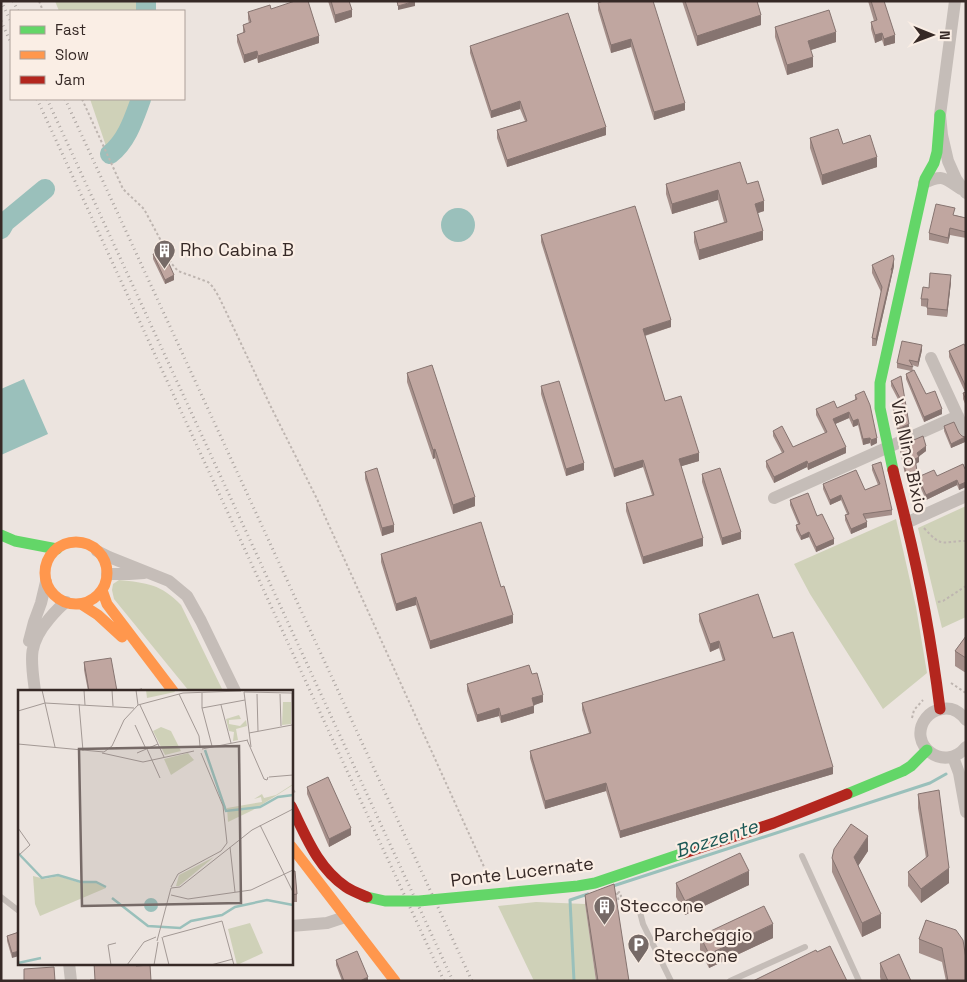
<svg xmlns="http://www.w3.org/2000/svg" width="967" height="982" font-family="'Space Grotesk',sans-serif">
  <style>
    .green { fill: #cfd1b8 }
    .water { fill: #9ac0bb }
    .lines { fill: none; stroke-linecap: round; stroke-linejoin: round }
    .stream { stroke: #9ac0bb; stroke-width: 3 }
    .river { stroke: #9ac0bb; stroke-width: 20 }
    .path { stroke: #beb5b0; stroke-width: 2; stroke-dasharray: 2.5 2.5; stroke-linecap: butt }
    .lane { stroke: #c5bdb8; stroke-width: 6 }
    .street { stroke: #c5bdb8; stroke-width: 12 }
    .fast { stroke: #63d668; stroke-width: 11 }
    .slow { stroke: #ff974d; stroke-width: 11 }
    .jam { stroke: #b3261e; stroke-width: 11 }
    .rail { stroke: #ada6a2; stroke-width: 3; stroke-dasharray: 1 4; stroke-linecap: butt }
    .fast-bridge { stroke: #63d668; stroke-width: 11 }
    .jam-bridge { stroke: #b3261e; stroke-width: 11 }
    .wall { fill: #a58f8a }
    .shaded-wall { fill: #867470 }
    .building { fill: #c0a6a0; stroke: #867470 }
    .labels { text-anchor: middle; stroke-width: 4.5; stroke-linejoin: round; paint-order: stroke }
    .poi-label { font-size: 18px; fill: #362926; stroke: #faeee5; text-anchor: start }
    .street-label { font-size: 18px; fill: #362926; stroke: #faeee5 }
    .water-label { font-size: 19px; font-style: italic; fill: #1b5855; stroke: #faeee5 }
    .inset-river { fill: none; stroke: #9ac0bb; stroke-width: 2.5 }
    .inset-road { fill: none; stroke: #a39995; stroke-width: 1 }
    .view { fill: #766a67; fill-opacity: 0.15; stroke: #766a67; stroke-width: 2.5 }
    .inset-edge { fill: none; stroke: #362926; stroke-width: 2.5 }
  </style>
  <rect width="100%" height="100%" fill="#ece4df"/>
  <path class="green" d="M55,1H140V11H59Z
    M90,99H136L121,132L107,149Z
    M966,506V617L942,628L918,528Z
    M896,519L916,607L927,673L883,709L810,594L794,564Z
    M119,580C147,583 161,584 181,605L223,691H189L114,599L112,590L113,584Z
    M536,902L585,904L596,981H534L498,906Z"/>
  <path class="water" d="M441 225a17 17 0 1 1 34 0a17 17 0 1 1-34 0Z
    M24,379L48,434L1,455V389Z"/>
  <g class="lines">
    <path class="stream" d="M613,886L930,783L946,774
      M574,981L570,900L588,894"/>
    <path class="river" d="M146,11V1
      M110,154C127,141 134,118 141,99
      M1,229L5,222L45,189"/>
    <path class="path" d="M39,1L43,11
      M82,99L123,189L144,209L160,239L171,263L178,271L208,282L213,287L219,297L271,407L317,499L490,880
      M924,528C943,549 941,541 966,541
      M938,602L943,601L966,586
      M951,683L966,693
      M912,718L914,710L923,700
      M291,786L295,793
      M618,893L617,894L619,902L630,903
      M618,893L619,892L621,894V896L618,897"/>
    <path class="lane" d="M802,856L859,981
      M1,897L19,911
      M638,904L643,924L671,981
      M730,981L805,947"/>
    <path class="street" d="M955,1L940,115L942,135L948,161L956,179L966,193
      M924,183C944,174 944,178 961,189
      M931,358L966,434
      M774,498L958,416
      M906,523L966,496
      M97,551L109,557L169,581L187,596L201,621L235,691
      M107,574H129L144,573
      M29,641L34,622L41,603L46,582
      M35,691C31,660 27,645 49,619C54,613 59,607 66,602
      M966,720C960,712 952,707 942,709C935,710 930,713 926,718C906,744 944,774 966,747
      M953,757L959,773L966,812
      M291,926L327,923L345,917
      M69,963L71,981"/>
    <path class="fast" d="M893,470L880,408V383L925,179L934,163L937,152L940,115
      M1,535L15,541L57,549
      M847,794L903,771L911,766L927,750"/>
    <path class="slow" d="M45 573a31 31 0 1 1 62 0a31 31 0 1 1-62 0Z
      M102,590L107,604L173,691
      M81,604L98,615L122,637
      M291,846L395,981"/>
    <path class="jam" d="M893,470C897,487 902,504 906,522C921,583 932,646 940,709"/>
    <path class="rail" d="M1,1L11,22
      M13,1L18,11
      M1,21L11,43
      M37,99L444,981
      M47,99L453,981
      M65,99L472,981"/>
    <path class="fast-bridge" d="M367,897L385,901H419L578,886L595,883L684,853"/>
    <path class="jam-bridge" d="M291,806C306,836 317,867 346,887C352,891 360,894 367,897
      M684,853L774,823L847,794"/>
  </g>
  <path class="wall" d="M328,1H349L352,17L335,23Z
    M603,1L685,110L654,120L631,47L611,53L598,10V3Z
    M682,1H757L761,25L697,46Z
    M868,1H884L895,43L884,46L882,40L875,43L871,29V22L874,21Z
    M271,9L319,43L258,63L257,58L244,63L237,42V35L243,33V25L249,23L248,19V12Z
    M775,27L836,42L810,50L813,67L787,75L775,37Z
    M470,46L606,135L507,167L497,138V130L525,121L520,109L491,118L470,53Z
    M810,138L843,144L877,167L822,185L810,148Z
    M666,184H747L764,211L758,213L763,240L699,260L694,242V232L724,222L718,200L672,214L666,194Z
    M955,215L966,218V238L950,235L948,244L929,240V233Z
    M541,235L671,327L645,336L665,401L699,461L681,466L703,546L643,564L626,511V503L652,495L643,467L614,477L541,242Z
    M153,254L174,280L165,284L153,259Z
    M872,265L894,266L876,346H872V338L881,292L872,273Z
    M951,282L947,317L927,315V307L921,306V299L929,288Z
    M966,348V406L963,399V393L965,392L949,357V351Z
    M922,350L918,367L912,365L913,371L926,394L942,414L924,422L906,379V374L911,371L897,368V363Z
    M407,373L475,506L453,514L435,458L433,459L407,382Z
    M901,376L909,429L898,434L893,413V408L901,405L891,386V381Z
    M541,386L584,470L566,476L541,394Z
    M855,395L877,443L871,446L870,443L863,445L858,425L853,427L849,418L835,424L846,453L808,470L807,467L774,483L766,467V461L782,453L773,436V431L793,447L825,433L816,415V409L837,408L855,400Z
    M944,426L959,433L965,442L951,448L944,431Z
    M900,446L926,451L919,456V462L916,464L917,476L906,479L900,451Z
    M872,465L892,510V515L865,519L867,527L851,534L845,520V515L847,514L841,500L830,505L823,489V484L865,490L878,485L872,470Z
    M966,469V487L959,490L957,485L926,500L918,482V477L937,476Z
    M365,472L394,532L382,536L365,479Z
    M702,474L741,539L722,545L702,482Z
    M790,500L817,516L834,544L816,552L809,537L801,540L796,530V525L798,524L790,505Z
    M381,554L513,623L430,649L416,605L396,611L381,562Z
    M699,614L773,638L833,774L620,838L606,791L545,809L530,758V751L589,733L582,710V703L723,661L719,648L710,652L699,621Z
    M966,636V673L955,666V651Z
    M84,662L117,691H88L84,670Z
    M532,674L543,702L534,705V713L501,723L499,716L477,722L467,691V684Z
    M307,787L351,835L329,847L307,794Z
    M918,794L949,883L921,903L908,886V872L926,858L918,808Z
    M868,851L858,866L881,928L862,937L832,872V858Z
    M291,871L297,894V902H291Z
    M676,883L749,885L685,915L676,897Z
    M585,895L629,981H596L585,904Z
    M926,920L966,981H946L942,962L919,953V939Z
    M19,932L12,958L7,941V936Z
    M700,936L773,938L709,968L700,950Z
    M336,960L368,981H342L336,965Z
    M880,963L911,981H881L880,977Z"/>
  <path class="shaded-wall" d="M415,1V6L398,10V6Z
    M352,10V17L335,23V15Z
    M761,15V25L697,46V36Z
    M836,32V42L808,51V41Z
    M882,33V40L875,43V35Z
    M895,35V43L884,46V39Z
    M319,36V43L258,63V56Z
    M631,39V47L611,53V45Z
    M257,51V58L244,63V55Z
    M813,57V67L787,75V65Z
    M520,101V109L491,118V111Z
    M685,103V110L654,120V112Z
    M606,127V135L507,167V160Z
    M877,157V167L822,185V175Z
    M718,190V200L672,214V204Z
    M764,201V211L755,214V204Z
    M950,228V235L948,244V238Z
    M763,231V240L699,260V250Z
    M894,259V266L876,346V339L891,269Z
    M174,275V280L165,284V280Z
    M951,275V282L947,317V310Z
    M671,320V327L643,336V329Z
    M922,345V350L918,367V362Z
    M942,409V414L924,422V417Z
    M849,412V418L833,425V419Z
    M858,419V425L853,427V421Z
    M909,424V429L898,434V429Z
    M965,437V442L951,448V444Z
    M870,438V443L863,445V439Z
    M877,438V443L871,446V440Z
    M926,446V451L917,458V453Z
    M846,447V453L808,470V464Z
    M435,449V458L433,459V450Z
    M699,453V461L679,467V459Z
    M919,457V462L915,464V459Z
    M643,460V467L614,477V469Z
    M807,461V467L774,483V477Z
    M584,463V470L566,476V469Z
    M917,471V476L906,479V474Z
    M957,480V485L926,500V495Z
    M966,482V487L959,490V485Z
    M841,495V500L830,505V500Z
    M475,497V506L453,514V505Z
    M867,522V527L851,534V529Z
    M394,525V532L382,536V528Z
    M741,532V539L722,545V538Z
    M809,532V537L801,540V536Z
    M703,538V546L643,564V557Z
    M834,539V544L816,552V547Z
    M416,597V605L396,611V604Z
    M513,615V623L430,649V641Z
    M719,641V648L710,652V644Z
    M543,695V702L532,706V698Z
    M534,706V713L501,723V716Z
    M499,708V716L477,722V715Z
    M833,767V774L620,838V831Z
    M606,783V791L545,809V801Z
    M351,828V835L329,847V839Z
    M868,836V851L854,872V857Z
    M949,868V883L921,903V889Z
    M749,871V885L685,915V901Z
    M881,914V928L862,937V923Z
    M773,924V938L709,968V954Z
    M19,951V956L12,958V953Z
    M368,977V981H360Z"/>
  <path class="building" d="M295,1H308L319,36L258,56L257,51L244,55L237,35L245,32L243,25L251,22L248,12L270,5L271,9Z
    M331,1H349L352,10L335,15Z
    M397,1H415L398,6Z
    M603,1H653L685,103L654,112L631,39L611,45L598,3Z
    M685,1H757L761,15L697,36Z
    M871,1H884L895,35L884,39L882,33L875,35L871,22L877,20Z
    M829,10L836,32L808,41L813,57L787,65L775,27Z
    M568,13L606,127L507,160L497,130L527,121L520,101L491,111L470,46Z
    M838,129L843,144L870,135L877,157L822,175L810,138Z
    M740,162L747,184L758,181L764,201L755,204L763,231L699,250L694,232L727,222L718,190L672,204L666,184Z
    M936,204L955,208L953,215L966,218V232L950,228L948,238L929,233Z
    M635,206L671,320L643,329L665,401L681,396L699,453L679,459L703,538L643,557L626,503L654,495L643,460L614,469L541,235Z
    M163,250L174,275L165,280L153,254Z
    M893,255L894,259L892,268L891,269L892,271L876,339L872,338L882,287L872,265Z
    M930,273L951,275L947,310L927,308L928,299H921L923,287L929,288Z
    M902,341L922,345L918,362L909,360L913,367L897,363Z
    M964,344L966,348V387L949,351Z
    M432,365L475,497L453,505L435,449L433,450L407,373Z
    M914,370L926,394L935,391L942,409L924,417L906,374Z
    M901,376L909,424L898,429L893,408L903,404L891,381Z
    M559,381L584,463L566,469L541,386Z
    M864,391L870,405L877,438L871,440L870,438L863,439L858,419L853,421L849,412L833,419L846,447L808,464L807,461L774,477L766,461L784,452L773,431L782,426L793,447L827,432L816,409L834,401L837,408L857,399L855,395Z
    M966,392V400L963,393Z
    M954,422L959,433L962,436L965,437L951,444L944,426Z
    M923,436L926,446L917,453L919,457L915,459L917,471L906,474L900,446Z
    M881,462L892,510L863,514L867,522L851,529L845,515L849,514L841,495L830,500L823,484L856,470L865,490L880,484L872,465Z
    M963,464L965,469H966V482L959,485L957,480L926,495L918,477L934,470L937,476Z
    M377,468L394,525L382,528L365,472Z
    M720,468L741,532L722,538L702,474Z
    M808,493L817,516L822,514L834,539L816,547L809,532L801,536L796,525L800,524L790,500Z
    M481,522L501,587L504,586L513,615L430,641L416,597L396,604L381,554Z
    M758,594L773,638L793,632L833,767L620,831L606,783L545,801L530,751L591,733L582,703L725,660L719,641L710,644L699,614Z
    M966,636V658L955,651Z
    M111,658L117,691H89L84,662Z
    M529,665L532,674L537,673L543,695L532,698L534,706L501,716L499,708L477,715L467,684Z
    M142,689L143,691H131Z
    M328,777L351,828L329,839L307,787Z
    M939,790L949,868L921,889L908,872L928,856L918,794Z
    M851,824L868,836L854,857L881,914L862,923L832,858L834,849Z
    M740,853L749,871L685,901L676,883Z
    M291,871H295L297,894L291,895Z
    M614,884L629,981H598L585,895Z
    M764,906L773,924L709,954L700,936Z
    M926,920L956,930L963,940L966,959V981H948L942,948L919,939Z
    M19,932V951L12,953L7,936Z
    M830,946L847,981H753L816,950L817,952Z
    M357,951L368,977L360,981H344L336,960Z
    M899,954L911,981H888L880,963Z
    M94,963H136V966L150,965L151,981H90V980H95Z
    M54,967L55,981H24V969Z"/>
  <defs>
    <symbol id="building-pin" viewBox="-11 -11 22 30"><path d="M0 17L-7.5 6A9.5 9.5 0 1 1 7.5 6Z" fill="#766a67" stroke="#faeee5"/><path d="M-4-6H4V6H1V3H-1V6H-4ZM-2.5-4.3h1.7v1.8h-1.7ZM.8-4.3h1.7v1.8H.8ZM-2.5-1h1.7V.8h-1.7ZM.8-1h1.7V.8H.8Z" fill="#fff"/></symbol>
    <symbol id="parking-pin" viewBox="-11 -11 22 30"><path d="M0 17L-7.5 6A9.5 9.5 0 1 1 7.5 6Z" fill="#766a67" stroke="#faeee5"/><path d="M-3.5-5.5H1a3.5 3.5 0 0 1 0 7H-1V5.5H-3.5ZM-1-3.4V-.6H.8a1.4 1.4 0 0 0 0-2.8Z" fill="#fff"/></symbol>
  </defs>
  <g fill-rule="evenodd">
    <use href="#building-pin" x="152" y="238" width="25" height="34"/>
    <use href="#building-pin" x="592" y="894" width="25" height="34"/>
    <use href="#parking-pin" x="626" y="932" width="25" height="34"/>
  </g>
  <g class="labels">
    <g class="poi-label">
      <text x="180" y="256">Rho Cabina B</text>
      <text x="620" y="912">Steccone</text>
      <text x="654" y="941">Parcheggio<tspan x="654" dy="21">Steccone</tspan></text>
    </g>
    <g class="street-label">
      <text transform="translate(909 456) rotate(78)" y="6">Via Nino Bixio</text>
      <text transform="translate(522 872) rotate(-7)" y="6">Ponte Lucernate</text>
    </g>
    <g class="water-label">
      <text transform="translate(716 838) rotate(-18)" y="7">Bozzente</text>
    </g>
  </g>
  <g transform="translate(18 690)">
    <rect width="275" height="275" fill="#ece4df"/>
    <path d="M128,0H156L157,2L129,8ZM265,12H273V34L264,35ZM221,25L223,29L211,30V34L222,36L228,30L229,36L218,39L220,50L215,51L216,42L211,41L208,29ZM143,37L153,41L163,61L147,65L135,41ZM170,63L176,70L153,85L146,69ZM275,94V95L235,120L210,132L209,118L244,112L243,107L236,109L244,104L246,108L258,105ZM196,167L161,196H158L161,185ZM15,186L27,189L40,186L63,193H78L88,198L22,226L17,214ZM232,233L245,263L219,275L210,239Z" fill="#cfd1b8"/>
    <path d="M126 215a7 7 0 1 1 14 0a7 7 0 1 1-14 0Z" fill="#9ac0bb"/>
    <path class="inset-river" d="M187,60L208,121L242,117L260,107L275,105M0,163L24,188L40,185L63,192H78L88,197M94,208L130,236L162,238L173,231L204,225L217,217L249,210L275,215M0,273L23,268"/>
    <path class="inset-road" d="M24,0L37,57M66,0L67,15M94,0L95,16M118,0L120,15M226,2L233,57M226,2L274,3M184,3V18L194,56M274,3L275,70M161,4L181,46L182,56M239,4L240,41M262,4L263,36M61,14L65,61M122,15L146,67M203,15L213,53M184,18L227,10M0,21L27,13L116,18M117,35L128,59M231,43L274,35M229,50L246,89L249,90L250,87M0,54L86,62L94,56L106,30L120,15L165,3L223,1M129,59L142,88M184,59L230,50M84,63L125,72L176,61M119,63L140,54M251,87L275,85M242,135L275,202M0,138L12,155L0,166M212,157L217,202M153,197L160,184L203,161L209,153L205,116L183,63M153,205L170,209L233,200L275,180M144,247L151,275M145,247L204,231L216,275M139,251L153,198L162,197L234,140L275,119M93,275L90,255L98,253M109,275L126,252L138,247M136,275L140,252M193,275L215,269"/>
    <path class="view" d="M221,56L223,213L64,216L61,59Z"/>
    <rect width="275" height="275" class="inset-edge"/>
  </g>
  <rect width="967" height="982" fill="none" stroke="#362926" stroke-width="5"/>
  <rect x="10" y="10" width="175" height="90" fill="#faeee5" stroke="#ac9f99"/>
  <rect x="20" y="26" width="25" height="8" fill="#63d668" stroke="#ac9f99"/>
  <text x="55" y="35" font-size="15" fill="#362926">Fast</text>
  <rect x="20" y="51" width="25" height="8" fill="#ff974d" stroke="#ac9f99"/>
  <text x="55" y="60" font-size="15" fill="#362926">Slow</text>
  <rect x="20" y="76" width="25" height="8" fill="#b3261e" stroke="#ac9f99"/>
  <text x="55" y="85" font-size="15" fill="#362926">Jam</text>
  <g transform="translate(932 35) rotate(91)" stroke="#faeee5" stroke-width="4" paint-order="stroke">
  <path d="M0-4L9 19L0 12L-9 19Z" fill="#362926"/>
  <text y="-8" font-size="14" font-weight="bold" text-anchor="middle" fill="#362926">N</text>
  </g>
</svg>
